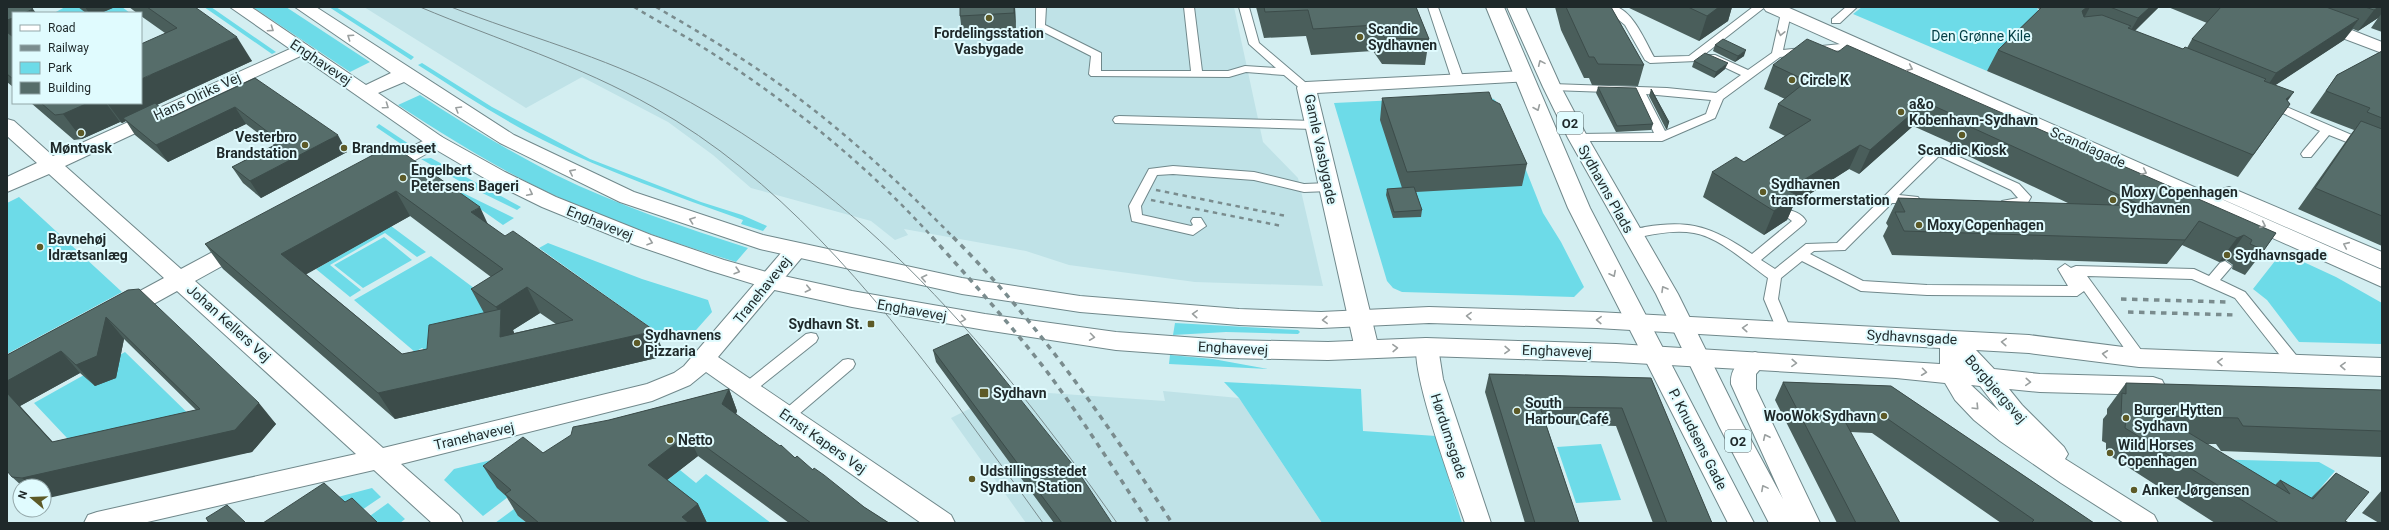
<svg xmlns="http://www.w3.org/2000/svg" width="2389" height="530" font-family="Roboto,sans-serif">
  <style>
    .built { fill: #bfe2e7 }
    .green { fill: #6ddbe8 }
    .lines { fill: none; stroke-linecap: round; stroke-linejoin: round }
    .service-casing { stroke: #70888b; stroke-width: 2 }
    .minor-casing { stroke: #70888b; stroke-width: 2 }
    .tertiary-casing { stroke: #70888b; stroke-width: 2 }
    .primary-casing { stroke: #70888b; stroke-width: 2 }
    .service { fill: #fff; fill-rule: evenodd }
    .minor { fill: #fff; fill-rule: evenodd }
    .tertiary { fill: #fff; fill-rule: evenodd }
    .primary { fill: #fff; fill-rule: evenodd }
    .tram { stroke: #7a8c8e; stroke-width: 1 }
    .rail-far1 { stroke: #7a8c8e; stroke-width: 2.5; stroke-dasharray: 4.5 4.5; stroke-linecap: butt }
    .rail { stroke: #7a8c8e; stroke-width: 3.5; stroke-dasharray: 5.5 5.5; stroke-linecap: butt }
    .wall { fill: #4a5e5b; fill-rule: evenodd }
    .shaded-wall { fill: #3c4c4a }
    .building { fill: #566d6a; stroke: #3c4c4a; fill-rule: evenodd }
    .oneway { stroke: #9a9f9f }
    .poi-dot { fill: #5d5a27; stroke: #e0fbfe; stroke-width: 1.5 }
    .labels { text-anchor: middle; stroke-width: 4; stroke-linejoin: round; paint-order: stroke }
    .shield { fill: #e0fbfe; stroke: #59686a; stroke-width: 1 }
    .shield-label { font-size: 13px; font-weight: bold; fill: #1f292a }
    .poi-label { font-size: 14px; font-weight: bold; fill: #1f292a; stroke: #e0fbfe; text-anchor: start }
    .park-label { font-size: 14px; fill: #023e44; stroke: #e0fbfe }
    .street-label { font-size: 14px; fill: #1f292a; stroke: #e0fbfe }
  </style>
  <rect width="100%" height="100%" fill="#d3eef1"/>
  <path class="built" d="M364,7H1234L1263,142L1298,178L1323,286L1195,282L1069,265L1026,251L904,229L908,235L895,240L871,221L751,188L713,155L668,122L582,77L526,108Z
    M1007,390L1165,401L1163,391L1239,398L1322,523H1026L951,418Z"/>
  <path class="green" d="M65,7H122L130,13H54Z
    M204,7H211L276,52L272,54Z
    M253,7H286L370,62L350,72Z
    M329,7H336L414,57L411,60Z
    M1862,7H2037L2040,19L1987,71L1853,14Z
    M422,63L492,107L590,159L701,202L742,215L767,226L763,231L741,224L743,220C676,196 607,172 543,140C499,118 459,91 418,65Z
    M420,95C464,124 508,151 556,175C617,205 683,227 748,248L736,262C668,241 600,218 537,187C489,163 444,135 398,105Z
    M1482,96L1494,99L1501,107L1543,213L1561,242L1584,287L1574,297L1402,292L1393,288L1387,281L1334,103Z
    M379,124L409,144L407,148L376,127Z
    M431,158L521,207L517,210L468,186L421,159Z
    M461,192L514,218L503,225L459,194Z
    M19,197L122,292L7,354V203Z
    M391,226L426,252L417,257L385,233L330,265L361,290L350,297L316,269Z
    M384,237L412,260L363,288L334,265Z
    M548,243L642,279L708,300L712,312L689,338L671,342L539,248Z
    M2282,252L2336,277L2382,303V344L2299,342L2267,300L2253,289Z
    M431,256L498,306L431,354L422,348L415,352L354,300Z
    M1175,323L1298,330L1300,332L1298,334L1226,332L1173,335Z
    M125,352L203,428L84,456L34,403Z
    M1170,355L1213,359L1268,369L1169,364Z
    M1224,382L1361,389L1363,431L1436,436L1462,523H1322L1239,398Z
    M1601,444L1621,500L1576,503L1557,447Z
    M529,451L508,497L483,516L444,480L454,469Z
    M2205,459L2319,462L2335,471L2293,520Z
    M680,470L696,483L706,474L771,523H704L658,487Z
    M372,488L381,497L353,516L286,523L277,513Z
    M388,503L405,519L400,523H360Z
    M518,506V516L527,523H495Z"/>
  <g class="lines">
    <defs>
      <path id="service" d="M1036,7H1046L1045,25L1101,53V71H1191L1184,7H1194L1202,71H1228L1245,66L1276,68L1249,44L1239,7H1249L1259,43L1312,88L1310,90H1302L1284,75L1246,72L1229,77L1091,76L1089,74L1091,56L1036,28Z
        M1428,7H1438L1464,80L1462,82L1458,83L1452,80Z
        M1603,7C1607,7 1612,6 1616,7C1633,11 1646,43 1654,57L1689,56L1753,7H1765L1696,61L1650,63L1645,60L1625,25Z
        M1846,7H1857L1840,23H1832V19Z
        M1786,10L1791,13L1783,50L1860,42L1865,45L1860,48L1780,57L1723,99L1715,118L1662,141H1574L1572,138L1574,135L1578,134L1654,133L1635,93L1552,90L1546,87L1552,84L1667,88L1716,93L1741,75L1707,59V55H1715L1748,70L1772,53L1781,13ZM1646,94L1711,100L1706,114L1665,131Z
        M2270,100L2382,148V156L2329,135L2311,157H2303L2301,154L2303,151L2320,131L2266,105L2264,103Z
        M1119,116L1314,121L1320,125L1314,129L1115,123L1113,120L1115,117Z
        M1937,147L2019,184L2031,197L2026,206L2002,207L2000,204L2002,201L2018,198L2011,190L1939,156L1899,195L1918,197L1920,200L1918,203H1892L1845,250L1814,251L1810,254L1863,281L1927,285L2068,286L2058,269L2065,264L2071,268L2076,266L2194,269L2209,276L2220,263L2225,261L2232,266L2220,280L2245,292L2300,360L2302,364L2300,368H2290L2235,298L2192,279L2087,276L2144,354L2146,358L2144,362H2134L2084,291L2077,296L1927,295L1861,291L1802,261L1781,278L1778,299L1791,330L1789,334H1779L1777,330L1764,299L1768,278C1748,264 1719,237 1694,233C1673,229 1652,235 1632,238L1626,234C1629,228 1639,229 1645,227C1692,219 1714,228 1752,254L1792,221L1783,214L1785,211C1792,209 1802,214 1806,221L1804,224L1761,260L1775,269L1806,244L1837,243L1933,148Z
        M1173,166L1254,172L1304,184L1329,183L1335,187L1329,191L1304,192L1254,180L1173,174L1157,175L1141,206L1142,215L1191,226L1193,225L1191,221L1193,218H1201L1206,226L1193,235L1132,221L1129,206L1149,169Z
        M811,333L816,334L818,338L816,342L752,393H742L740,389L742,385L806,334Z
        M848,359L853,360L855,364L853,368L792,420L787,422L782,420L780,416L782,412L843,360Z"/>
      <path id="minor" d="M2268,7H2293L2382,42V53L2271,11Z
        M301,44L307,45L310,49L307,53L65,166L181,269L235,240L243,238L251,240L254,245L251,250L195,281L383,448L647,384L674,373L684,366L787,246L795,244L803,246L806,251L803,256L718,357L951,515L955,523H921L706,372L690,385L652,401L401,464L459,515L463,523H432L374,470L143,523H84L88,515L97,512L356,454L177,291L130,317L122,319L114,317L111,311L114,305L164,278L49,174L7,192V177L37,163L7,136V119L14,121L53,156Z
        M1524,71L1531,73L1533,77L1531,81L1317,93L1379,349L1375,355L1367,358L1359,355L1355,349L1297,88L1299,84L1306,82Z
        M435,135L442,137L445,141L442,145L387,176L380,178L373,176L370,171L373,166Z
        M1426,338L1434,341L1438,347L1443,379L1491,523H1465C1455,494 1406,361 1418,341Z"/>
      <path id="tertiary" d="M230,7H251L366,85L391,73L295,7H316L514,135L634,192L763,235L962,278L1080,296L1239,309L1321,312L1429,307L1597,312L2029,335L2139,349L2382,358V376L2139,367L2029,353L1976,350L1994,369L2040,374L2153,377L2162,380L2165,386L2162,392L2153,395L2040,392L2009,389L2022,405L2064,447L2068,454L2065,459L2154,515L2158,523H2124L2061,483L2000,441L1974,420L1955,400L1945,383L1896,378L1616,362L1426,356L1328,360L1226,358L1116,350L985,330L852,307L770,289L708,270L635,245L542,207L491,182L428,145ZM404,82L500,143L620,202L760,249L962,294L1080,312L1239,325L1321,328L1429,323L1597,328L1940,348V364L1616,344L1426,338L1328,342L1226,340L1116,332L985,314L852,291L770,273L724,260L651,235L556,197L505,172L442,137L378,93ZM1971,385L1980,386L2000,412Z
        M1763,7H1787L2382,270V287L1766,11Z
        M2229,187L2382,252V269L2222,199L2219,194L2222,189Z"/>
      <path id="primary" d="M1486,7H1504L1590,208L1754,523H1728L1568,208Z
        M1507,7H1525L1561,87L1588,138L1678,294L1743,425L1783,499L1731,384C1730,368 1741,357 1755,352L1763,355L1767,361L1756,374V389L1820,523H1769L1719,426L1656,294L1568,138L1543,87Z"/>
    </defs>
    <use href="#service" class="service-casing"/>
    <use href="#minor" class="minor-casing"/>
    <use href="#tertiary" class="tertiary-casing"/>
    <use href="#primary" class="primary-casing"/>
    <use href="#service" class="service"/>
    <use href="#minor" class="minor"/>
    <use href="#tertiary" class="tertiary"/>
    <use href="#primary" class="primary"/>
    <path class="tram" d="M420,7C498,40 580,65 653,107C778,178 870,289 955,402C984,442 1014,482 1043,523
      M451,7C525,36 603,56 673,93C863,193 996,350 1117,523"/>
    <path class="rail-far1" d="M634,7C661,23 689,38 715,55C794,106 870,168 933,238
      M656,7C706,36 755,65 801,100C856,142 906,189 954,238
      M1156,190L1286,216
      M1151,200L1282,226"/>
    <path class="rail" d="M932,237C971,280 1009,323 1045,369C1082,418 1115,471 1149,523
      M953,237C1038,322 1107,423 1172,523
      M2121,299L2227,302
      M2128,312L2237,315"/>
  </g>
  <path class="wall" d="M7,7L13,13V87L7,82Z
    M78,7H115L101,13H86Z
    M129,7H195L252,61L157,105L172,117L255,78L347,152L261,198L243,183L232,167L274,145L246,124L168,162L135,135L126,121L122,123L120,122L82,139L74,140L31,103H141L165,33L141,16V13H137Z
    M960,7H1015L1016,30L962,33L960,16Z
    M1256,7H1416L1429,39L1425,65L1382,64L1373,51L1311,55L1306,36L1264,38Z
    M1555,7H1611L1644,65L1638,86L1592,85L1589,78H1584L1561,30Z
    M1627,7H1732L1728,21L1699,41Z
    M2037,7H2159L2135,31L2183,49L2187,48L2192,39L2207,23L2168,7H2382V32L2371,28L2378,18L2358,31L2353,29L2344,40L2275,85L2290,104L2238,177L1987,71L1998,50L2040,9L2037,8Z
    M1715,45L1744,56L1735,62L1713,51Z
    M2382,51V246L2298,209L2351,134L2354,130L2310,113L2337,75Z
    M1838,52L2276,233L2264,250L2245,275L2232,269L2233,265L2226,260L2219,262L2182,245L2167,264L1892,255L1883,236L1888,226L1886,223L1898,198L2070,204L1949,147L1951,143L1913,126L1859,174L1849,169L1794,204L1787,220L1764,235L1703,197L1712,172L1744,162L1785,136L1769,128L1778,104L1785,99L1764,89L1773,65Z
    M1694,61L1725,69L1714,78L1692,67Z
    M1598,87L1653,124L1651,130L1616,132L1596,93Z
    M1651,89L1669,122L1667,129H1666L1649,96Z
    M1382,98L1492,100L1527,164L1522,186L1416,192L1422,210L1421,217L1393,218L1386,195L1387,189L1402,188L1380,120Z
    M395,147L488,224L665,356L395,419L223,269L205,244ZM410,216L491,277L471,289L484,313L427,349L402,354L306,274ZM540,313L556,324L514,333L513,330Z
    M128,290L276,424L252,452L44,486H22L12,477L7,355ZM124,339L196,410L53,442L20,406L80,373L95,386L116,378Z
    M933,350L1112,523H1054L936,362Z
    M1489,374L1651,378L1712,523H1653L1616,426L1546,424L1579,523H1525L1485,392Z
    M1783,382L1891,386L2094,523H2001L1872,433L1850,432L1900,523H1837L1775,400Z
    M2126,383L2382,390V457L2221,451L2216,444H2206L2275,485L2280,480L2311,498L2336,473L2345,521L2349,523H2215L2106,453V443L2102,441L2103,419L2107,414V409Z
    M729,389L737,411L736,415L864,507L889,523H789L698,456L667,480L698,504L707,523H527L518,516L506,496L497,488L483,466L543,453L609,420Z
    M2382,490V523H2379L2362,513Z"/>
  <path class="shaded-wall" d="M85,7H115L101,13H89Z
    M1014,7H1015L1016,30L1014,13Z
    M1719,7H1732L1728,21L1699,41L1707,16Z
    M2087,7H2090L2080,25L2082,11Z
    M2150,7H2159L2126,39L2138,18Z
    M2379,7H2382V13L2378,18L2358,31L2374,10Z
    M33,9L36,13H24Z
    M13,18V45L7,37V20Z
    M2359,19L2344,40L2262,94L2276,73Z
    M237,37L252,61L152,107L123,118L126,121L122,123L107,103H141V79Z
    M1746,50L1744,56L1735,62L1738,56Z
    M1728,63L1725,69L1714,78L1716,72Z
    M2294,92L2279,113L2286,99Z
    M1925,102L1913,126L1859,174L1870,150Z
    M88,103H106L120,122L82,139L63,114Z
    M235,107L246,124L168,162L156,145Z
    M1669,122L1667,129H1666L1668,123Z
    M338,135L347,152L261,198L250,181Z
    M1860,145L1849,169L1794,204L1787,220L1764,235L1774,211L1789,191L1794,186Z
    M396,191L410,216L298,279L281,254Z
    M480,207L492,233L471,212Z
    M2199,221L2182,245L2167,264L2185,240Z
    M2244,235L2226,260L2219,262L2237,238Z
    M527,287L540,313L513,330L515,335L500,337L501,317L496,307Z
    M106,317L124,339L116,378L95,386L76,365Z
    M655,331L665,356L395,419L378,393Z
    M61,351L80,373L20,406L72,464L52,442L7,393V381Z
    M729,389L737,411L730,426L722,404Z
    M259,403L276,424L252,452L44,499V486H30L22,478Z
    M688,434L698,456L658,487L648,465Z
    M698,504L707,523H685L682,517Z"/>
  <path class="building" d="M7,7H30L33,9L24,13H13V18L7,20Z
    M147,7H195L237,37L141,79V44L177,28Z
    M960,7H1014V13L960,16Z
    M1264,7H1416L1429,39L1385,38L1376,25L1313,29L1308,10L1265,12Z
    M1566,7H1611L1644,65L1598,64L1594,57H1589Z
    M1688,7H1719L1707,16Z
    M2042,7H2087L2082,11L2084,17L2102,15L2131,26L2128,28L2183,49L2185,47L2266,79L2264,81L2294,92L2286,99L2290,104L2253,155L1998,50Z
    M2110,7H2150L2138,18Z
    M2221,7H2326L2359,19L2276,73L2192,39Z
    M2365,7H2379L2374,10Z
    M7,32L13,37V79L7,74Z
    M1723,39L1746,50L1738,56L1715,45Z
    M1807,39L1838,52L1847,45L2276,233L2264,250L2250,244L2252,240L2244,235L2237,238L2199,221L2185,240L1904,231L1895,212H1905L1898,198L2143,206L1962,123L1965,120L1925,102L1870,150L1860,145L1794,186L1789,191L1797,195L1774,211L1712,172L1736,157L1744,162L1811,120L1778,104L1807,81L1773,65Z
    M2382,51V118L2367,112L2370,108L2326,91L2337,75Z
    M1705,53L1728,63L1716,72L1694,61Z
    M255,78L338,135L250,181L232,167L281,142L235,107L156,145L123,118L155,103L172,117Z
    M1598,87L1636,88L1653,124L1617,126Z
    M1651,89L1669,122L1668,123Z
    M1489,92L1492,100L1500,104L1527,164L1407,172L1382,98Z
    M41,103H88L63,114L55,115Z
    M2361,121L2382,129V216L2315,188Z
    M395,147L480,207L471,212L505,236L513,231L655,331L378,393L205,244L386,148ZM396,191L503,269L471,289L496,307L527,287L573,320L500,337L501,309L429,325L427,349L402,354L281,254Z
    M1414,187L1422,210L1394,212L1387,189Z
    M139,289L259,403L235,430L22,478L12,477L7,471V393L52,442L200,409L106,317L97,356L76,365L61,351L7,381V355L128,290Z
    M968,334L1077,470L1112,523H1062L933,350Z
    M1489,374L1651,378L1712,523H1667L1622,408L1540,407L1579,523H1535Z
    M1783,382L1891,386L2094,523H2031L2034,520L1882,415L1841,414L1900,523H1856Z
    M2126,383L2382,390V431L2243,426L2238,418L2161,416L2290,494L2280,480L2313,499L2336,473L2369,492L2345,521L2349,523H2279L2125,428L2126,417L2121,416L2122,393L2126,394Z
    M729,389L722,404L780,446L781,445L795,458L797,456L813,470L814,468L824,475L864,507L889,523H811L688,434L648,465L698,504L682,517L689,523H539L505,494L511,490L483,466L523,437L543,453L571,435L573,427L609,420Z
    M324,483L345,502L352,498L378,523H263Z
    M227,505L246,523H209L206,518Z"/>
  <defs><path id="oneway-chevron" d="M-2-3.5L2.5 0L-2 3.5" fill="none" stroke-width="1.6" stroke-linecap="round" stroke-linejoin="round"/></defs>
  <g class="oneway">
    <use href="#oneway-chevron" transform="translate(271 29) rotate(34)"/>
    <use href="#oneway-chevron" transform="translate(1781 33) rotate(102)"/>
    <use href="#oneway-chevron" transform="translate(350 37) rotate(-146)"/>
    <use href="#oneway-chevron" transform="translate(1541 63) rotate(-114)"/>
    <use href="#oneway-chevron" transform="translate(1910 68) rotate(24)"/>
    <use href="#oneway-chevron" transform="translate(386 106) rotate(35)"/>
    <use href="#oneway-chevron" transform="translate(1537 108) rotate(67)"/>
    <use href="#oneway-chevron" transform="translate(458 109) rotate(-149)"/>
    <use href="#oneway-chevron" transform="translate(572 172) rotate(-154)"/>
    <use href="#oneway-chevron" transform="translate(2144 172) rotate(24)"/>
    <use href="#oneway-chevron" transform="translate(530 193) rotate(26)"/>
    <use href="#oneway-chevron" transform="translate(692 220) rotate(-160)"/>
    <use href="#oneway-chevron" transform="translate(2263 225) rotate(24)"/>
    <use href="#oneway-chevron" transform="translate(650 242) rotate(19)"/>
    <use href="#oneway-chevron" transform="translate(2346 245) rotate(-156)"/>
    <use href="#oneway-chevron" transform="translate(737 271) rotate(16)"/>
    <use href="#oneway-chevron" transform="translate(1613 274) rotate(63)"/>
    <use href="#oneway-chevron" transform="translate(924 278) rotate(-168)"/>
    <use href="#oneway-chevron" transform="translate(808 289) rotate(13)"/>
    <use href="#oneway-chevron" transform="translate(1664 289) rotate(-120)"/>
    <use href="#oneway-chevron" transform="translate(1195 314) rotate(-176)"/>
    <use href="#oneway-chevron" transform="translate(1469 316) rotate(-178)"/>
    <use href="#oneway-chevron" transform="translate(963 319) rotate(9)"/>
    <use href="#oneway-chevron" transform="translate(1325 320) rotate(178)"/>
    <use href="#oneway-chevron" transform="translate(1599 320) rotate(-178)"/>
    <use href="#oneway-chevron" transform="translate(1745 328) rotate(-176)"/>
    <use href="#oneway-chevron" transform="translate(1092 337) rotate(8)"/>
    <use href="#oneway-chevron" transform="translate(2004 342) rotate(-176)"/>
    <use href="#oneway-chevron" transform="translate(1395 348) rotate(-2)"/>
    <use href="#oneway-chevron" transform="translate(1507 350) rotate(2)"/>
    <use href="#oneway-chevron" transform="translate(2105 354) rotate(-173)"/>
    <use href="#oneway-chevron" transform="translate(2220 362) rotate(-178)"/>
    <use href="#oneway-chevron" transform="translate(1794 363) rotate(3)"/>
    <use href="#oneway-chevron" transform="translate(2343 366) rotate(-178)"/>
    <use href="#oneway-chevron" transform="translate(1924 372) rotate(7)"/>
    <use href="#oneway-chevron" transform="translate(2028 382) rotate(4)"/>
    <use href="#oneway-chevron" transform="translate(1976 407) rotate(46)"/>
    <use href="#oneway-chevron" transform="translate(1766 437) rotate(-115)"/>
    <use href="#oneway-chevron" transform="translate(1764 488) rotate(-118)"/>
  </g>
  <g class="poi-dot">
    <circle cx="989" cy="18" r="4"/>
    <circle cx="1360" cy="37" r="4"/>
    <circle cx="1792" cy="80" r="4"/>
    <circle cx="1901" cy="112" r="4"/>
    <circle cx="81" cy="133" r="4"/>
    <circle cx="1962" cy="135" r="4"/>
    <circle cx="305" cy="145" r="4"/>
    <circle cx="344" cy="148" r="4"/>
    <circle cx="403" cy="178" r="4"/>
    <circle cx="1763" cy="192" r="4"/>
    <circle cx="2113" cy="200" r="4"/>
    <circle cx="1919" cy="225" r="4"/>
    <circle cx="40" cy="247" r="4"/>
    <circle cx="2227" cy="255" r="4"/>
    <rect x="867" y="320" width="8" height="8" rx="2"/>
    <circle cx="637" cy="343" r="4"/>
    <rect x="979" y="388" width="10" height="10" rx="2"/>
    <circle cx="1517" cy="411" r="4"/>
    <circle cx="1884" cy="416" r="4"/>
    <circle cx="2126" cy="418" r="4"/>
    <circle cx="670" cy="440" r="4"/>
    <circle cx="2110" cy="453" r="4"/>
    <circle cx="972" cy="479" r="4"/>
    <circle cx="2134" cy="490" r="4"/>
  </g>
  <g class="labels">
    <g class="shield">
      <rect x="1557" y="112" width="26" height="22" rx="3"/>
      <rect x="1725" y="430" width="26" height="22" rx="3"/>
    </g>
    <g class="shield-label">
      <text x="1570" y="128">O2</text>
      <text x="1738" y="446">O2</text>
    </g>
    <g class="poi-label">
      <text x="1368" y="34">Scandic<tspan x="1368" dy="16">Sydhavnen</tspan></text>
      <text x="989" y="38" text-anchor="middle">Fordelingsstation<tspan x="989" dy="16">Vasbygade</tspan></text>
      <text x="1800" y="85">Circle K</text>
      <text x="1909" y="109">a&amp;o<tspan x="1909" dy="16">Kobenhavn-Sydhavn</tspan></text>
      <text x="297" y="142" text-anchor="end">Vesterbro<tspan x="297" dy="16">Brandstation</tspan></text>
      <text x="81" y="153" text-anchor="middle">Møntvask</text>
      <text x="352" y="153">Brandmuseet</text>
      <text x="1962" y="155" text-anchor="middle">Scandic Kiosk</text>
      <text x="411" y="175">Engelbert<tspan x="411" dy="16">Petersens Bageri</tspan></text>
      <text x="1771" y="189">Sydhavnen<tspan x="1771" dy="16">transformerstation</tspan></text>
      <text x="2121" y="197">Moxy Copenhagen<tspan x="2121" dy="16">Sydhavnen</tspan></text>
      <text x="1927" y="230">Moxy Copenhagen</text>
      <text x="48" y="244">Bavnehøj<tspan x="48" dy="16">Idrætsanlæg</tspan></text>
      <text x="2235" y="260">Sydhavnsgade</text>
      <text x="863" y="329" text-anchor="end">Sydhavn St.</text>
      <text x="645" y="340">Sydhavnens<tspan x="645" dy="16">Pizzaria</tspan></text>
      <text x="993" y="398">Sydhavn</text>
      <text x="1525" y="408">South<tspan x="1525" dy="16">Harbour Café</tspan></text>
      <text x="2134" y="415">Burger Hytten<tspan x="2134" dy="16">Sydhavn</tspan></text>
      <text x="1876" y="421" text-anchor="end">WooWok Sydhavn</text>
      <text x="678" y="445">Netto</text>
      <text x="2118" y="450">Wild Horses<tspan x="2118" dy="16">Copenhagen</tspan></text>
      <text x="980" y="476">Udstillingsstedet<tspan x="980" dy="16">Sydhavn Station</tspan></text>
      <text x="2142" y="495">Anker Jørgensen</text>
    </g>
    <g class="park-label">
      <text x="1981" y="41">Den Grønne Kile</text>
    </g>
    <g class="street-label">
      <text transform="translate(321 62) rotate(34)" y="5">Enghavevej</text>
      <text transform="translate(197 96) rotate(-25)" y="5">Hans Olriks Vej</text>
      <text transform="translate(2088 147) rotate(24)" y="5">Scandiagade</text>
      <text transform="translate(1321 149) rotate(78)" y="5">Gamle Vasbygade</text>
      <text transform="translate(1606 189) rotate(61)" y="5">Sydhavns Plads</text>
      <text transform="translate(600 223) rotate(22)" y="5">Enghavevej</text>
      <text transform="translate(762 290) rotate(-51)" y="5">Tranehavevej</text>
      <text transform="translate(912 310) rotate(10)" y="5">Enghavevej</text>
      <text transform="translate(229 323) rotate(42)" y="5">Johan Kellers Vej</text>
      <text transform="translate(1912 337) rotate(3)" y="5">Sydhavnsgade</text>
      <text transform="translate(1233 348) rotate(3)" y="5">Enghavevej</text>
      <text transform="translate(1557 351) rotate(2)" y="5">Enghavevej</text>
      <text transform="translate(1996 389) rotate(49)" y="5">Borgbjergsvej</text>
      <text transform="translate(474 436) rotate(-13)" y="5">Tranehavevej</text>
      <text transform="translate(1449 436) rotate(72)" y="5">Hørdumsgade</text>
      <text transform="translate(1698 439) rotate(63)" y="5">P. Knudsens Gade</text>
      <text transform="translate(823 441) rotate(35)" y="5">Ernst Kapers Vej</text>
    </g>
  </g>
  <rect width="2389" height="530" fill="none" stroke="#1f292a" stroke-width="16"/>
  <rect x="12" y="12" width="130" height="92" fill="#e0fbfe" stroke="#93a7a9"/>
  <rect x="20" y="25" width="20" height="6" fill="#ffffff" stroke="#93a7a9"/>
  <text x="48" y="32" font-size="12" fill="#1f292a">Road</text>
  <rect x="20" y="45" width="20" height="6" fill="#7a8c8e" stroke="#93a7a9"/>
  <text x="48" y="52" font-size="12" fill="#1f292a">Railway</text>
  <rect x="20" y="62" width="20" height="12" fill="#6ddbe8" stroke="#93a7a9"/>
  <text x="48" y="72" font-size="12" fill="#1f292a">Park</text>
  <rect x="20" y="82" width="20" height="12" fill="#566d6a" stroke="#93a7a9"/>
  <text x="48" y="92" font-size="12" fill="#1f292a">Building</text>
  <g transform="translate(32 498) rotate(289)"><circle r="19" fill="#e0fbfe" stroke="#93a7a9"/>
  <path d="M0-3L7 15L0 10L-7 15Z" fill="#5d5a27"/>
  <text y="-6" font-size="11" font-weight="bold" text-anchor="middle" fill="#1f292a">N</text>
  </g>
</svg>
